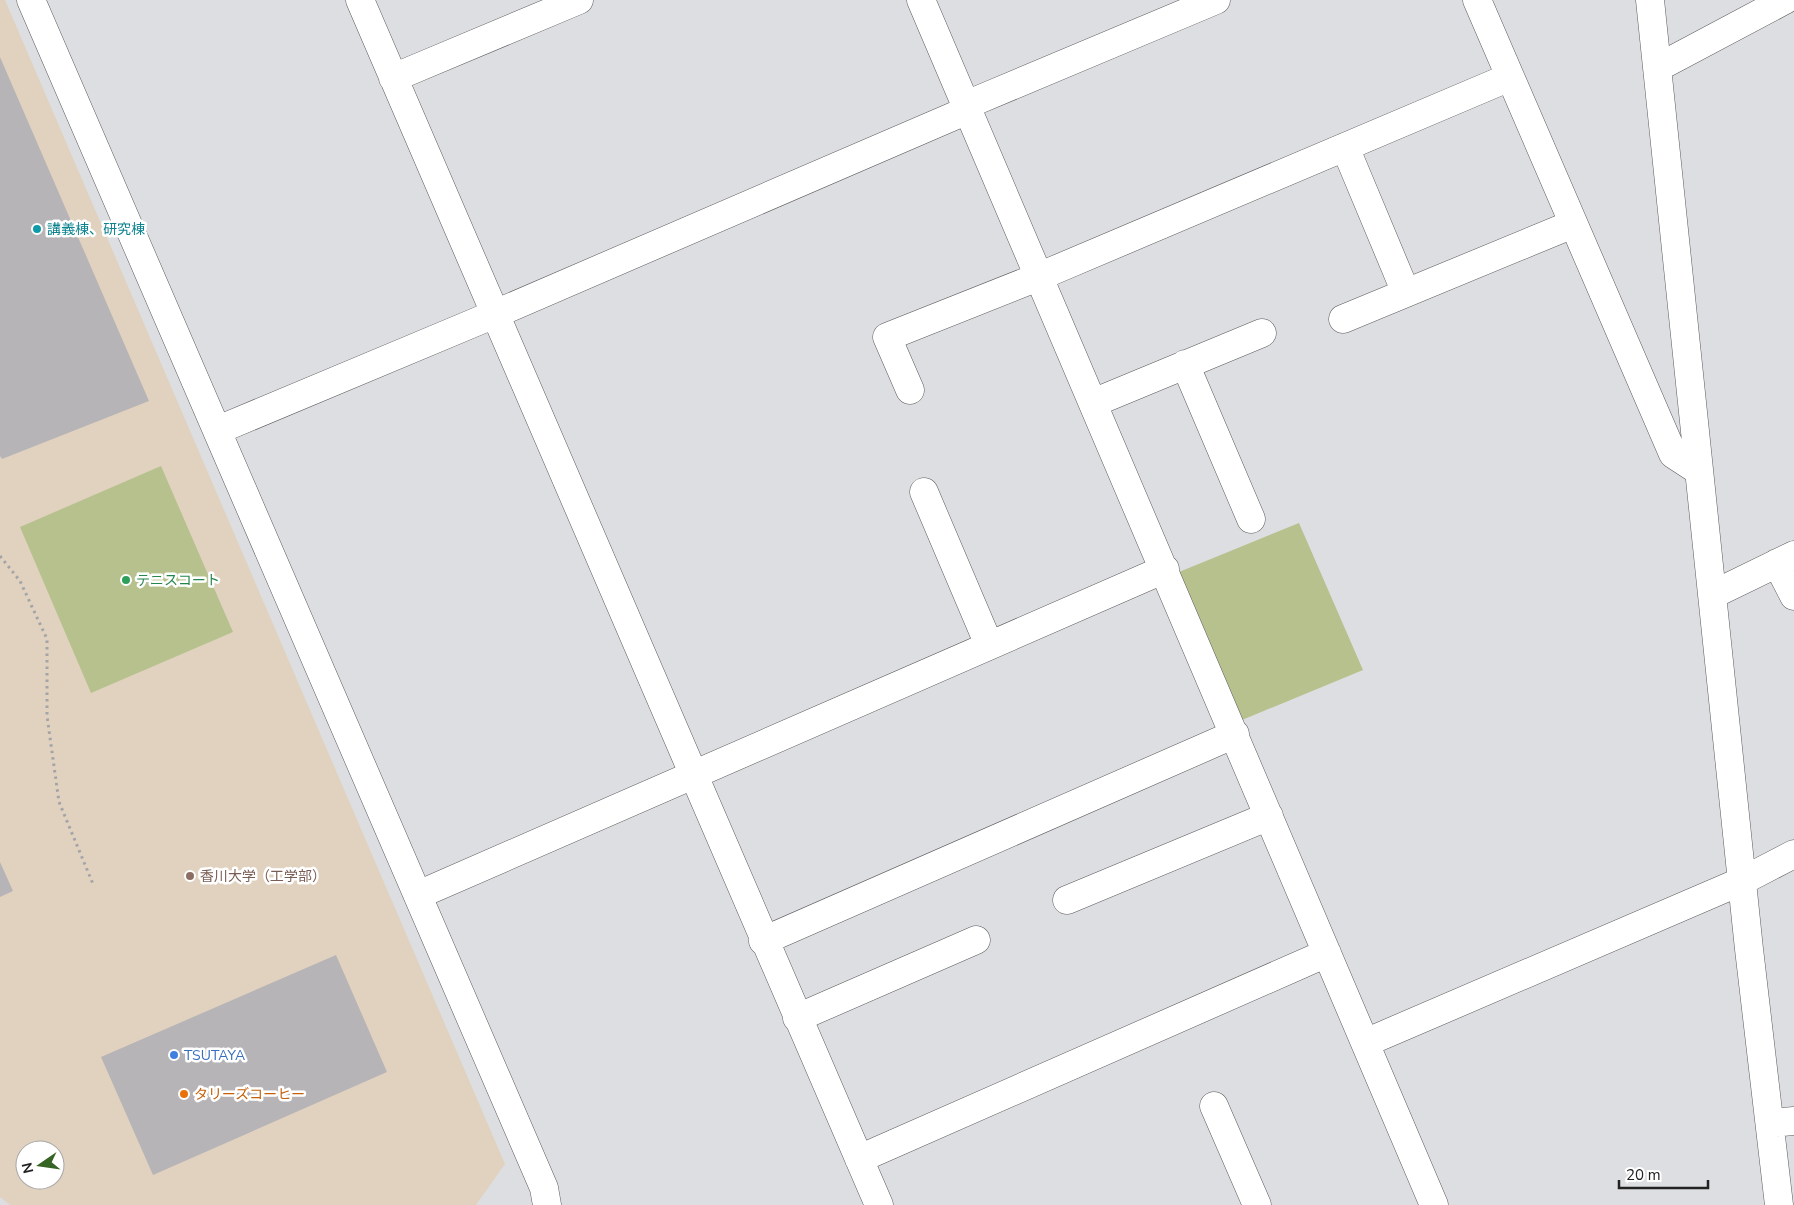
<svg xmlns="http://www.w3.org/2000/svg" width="1794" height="1205" font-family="'Nunito Sans','Noto Sans JP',sans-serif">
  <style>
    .education { fill: #e0d2bf; fill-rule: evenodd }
    .green { fill: #b7c18e }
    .building { fill: #b7b4b7 }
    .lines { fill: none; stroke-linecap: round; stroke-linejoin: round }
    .street-casing { stroke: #5a5a5d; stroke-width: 29 }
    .secondary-casing { stroke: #5a5a5d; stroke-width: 29 }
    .path { stroke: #a4a4a7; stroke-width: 3; stroke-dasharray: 2.5 4; stroke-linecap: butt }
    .street { stroke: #fff; stroke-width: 28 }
    .secondary { stroke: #fff; stroke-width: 28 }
    .culture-dot { fill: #0f9aa8; stroke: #fff; stroke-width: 2 }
    .leisure-dot { fill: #2e9e5b; stroke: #fff; stroke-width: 2 }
    .education-dot { fill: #8d6e63; stroke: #fff; stroke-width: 2 }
    .shop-dot { fill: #3f7fe0; stroke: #fff; stroke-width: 2 }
    .food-dot { fill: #e8710a; stroke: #fff; stroke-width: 2 }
    .labels { text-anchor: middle; stroke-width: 5; stroke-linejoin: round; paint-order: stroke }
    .culture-label { font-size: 14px; fill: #0d838f; stroke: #fff; text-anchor: start }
    .leisure-label { font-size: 14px; fill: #27864d; stroke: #fff; text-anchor: start }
    .education-label { font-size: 14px; fill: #785e54; stroke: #fff; text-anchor: start }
    .shop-label { font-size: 14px; fill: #366cbe; stroke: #fff; text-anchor: start }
    .food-label { font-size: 14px; fill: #c56008; stroke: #fff; text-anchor: start }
  </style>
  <rect width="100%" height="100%" fill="#dddee1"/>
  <path class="education" d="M0,0H5L505,1164L476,1205H10L0,1197ZM25,1150H55V1180H25Z"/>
  <path class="green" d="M161,466L233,632L91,693L20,527Z
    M1299,523L1363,670L1242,720L1179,572Z"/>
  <path class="building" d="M0,57L149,401L2,459L0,456Z
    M0,862L13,891L0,897Z
    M336,955L387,1072L153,1175L101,1057Z"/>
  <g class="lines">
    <defs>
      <path id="street" d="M360,0L879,1205
        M921,0L1434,1205
        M1477,0L1673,454L1699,471
        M1650,0L1749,949L1779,1205
        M1657,68L1785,0
        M393,78L579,0
        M966,105L1216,0
        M1345,147L1406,293
        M1343,319L1573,224
        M1185,364L1251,519
        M910,390L887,337L1038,277L1510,77
        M1093,403L1262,333
        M218,430L495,314L968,110
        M924,492L989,645
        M1777,563L1794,596
        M1712,595L1794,555
        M418,895L1165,569
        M1067,900L1269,816
        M763,941L1235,734
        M797,1018L976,940
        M1365,1043L1742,881L1794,854
        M1214,1106L1257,1205
        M1770,1123L1794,1121
        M859,1159L1327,953"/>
      <path id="secondary" d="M31,0L544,1188L547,1205"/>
    </defs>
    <use href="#street" class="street-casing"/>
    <use href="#secondary" class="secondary-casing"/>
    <path class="path" d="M0,556L20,581L47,639V716L59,802L93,884"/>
    <use href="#street" class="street"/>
    <use href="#secondary" class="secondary"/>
  </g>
  <circle class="culture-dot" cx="37" cy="229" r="5"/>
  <circle class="leisure-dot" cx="126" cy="580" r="5"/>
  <circle class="education-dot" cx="190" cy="876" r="5"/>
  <circle class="shop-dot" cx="174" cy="1055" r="5"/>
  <circle class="food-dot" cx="184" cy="1094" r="5"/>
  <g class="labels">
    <g class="culture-label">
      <text x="47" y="234">講義棟、研究棟</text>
    </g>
    <g class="leisure-label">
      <text x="136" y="585">テニスコート</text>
    </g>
    <g class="education-label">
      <text x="200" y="881">香川大学（工学部）</text>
    </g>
    <g class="shop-label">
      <text x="184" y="1060">TSUTAYA</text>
    </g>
    <g class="food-label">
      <text x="194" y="1099">タリーズコーヒー</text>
    </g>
  </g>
  <g transform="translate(40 1165) rotate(257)"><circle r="24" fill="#ffffff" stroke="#a7a7a7"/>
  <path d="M0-4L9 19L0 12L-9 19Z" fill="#366424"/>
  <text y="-8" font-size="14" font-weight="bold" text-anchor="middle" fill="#222223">N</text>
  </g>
  <path d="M1619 1180v8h89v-8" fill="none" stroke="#222223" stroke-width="2.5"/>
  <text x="1626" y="1180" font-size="15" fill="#222223" stroke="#ffffff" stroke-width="4" paint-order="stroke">20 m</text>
</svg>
